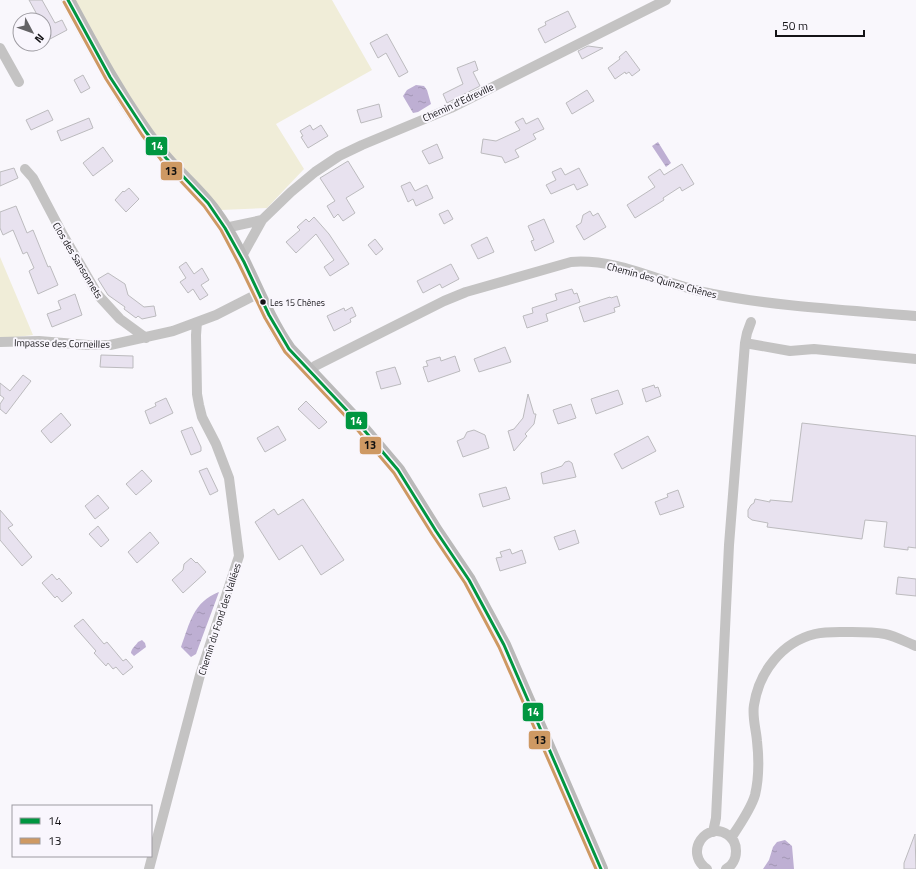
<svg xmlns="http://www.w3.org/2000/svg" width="916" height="869" font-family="'Titillium Web',sans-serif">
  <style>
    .grass { fill: #f0edd8 }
    .water { fill: url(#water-ripples) }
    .building { fill: #e8e2ef; stroke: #bcbbbe }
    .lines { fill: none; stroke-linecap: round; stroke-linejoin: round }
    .street { stroke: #c4c3c3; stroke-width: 10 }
    .secondary { stroke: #bab9b9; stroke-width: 14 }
    .bus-1-casing { stroke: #f9f6fd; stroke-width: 6 }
    .bus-2-casing { stroke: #f9f6fd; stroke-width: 6 }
    .bus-1 { stroke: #009640; stroke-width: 3 }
    .bus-2 { stroke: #ce9963; stroke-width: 3 }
    .bus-dot { fill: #141316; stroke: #f9f6fd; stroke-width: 1.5 }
    .labels { text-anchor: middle; stroke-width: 4; stroke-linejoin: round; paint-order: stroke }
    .bus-label { font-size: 9px; fill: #141316; stroke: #f9f6fd; text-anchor: start }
    .street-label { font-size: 10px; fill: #141316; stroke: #f9f6fd }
    .line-badge { stroke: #f9f6fd; stroke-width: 1.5 }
    .badge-label { font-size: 11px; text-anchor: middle; font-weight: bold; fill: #fff }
    .pale-badge-label { font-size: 11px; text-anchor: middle; font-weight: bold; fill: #111 }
  </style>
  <defs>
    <pattern id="water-ripples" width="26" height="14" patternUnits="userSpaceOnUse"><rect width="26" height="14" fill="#beafd3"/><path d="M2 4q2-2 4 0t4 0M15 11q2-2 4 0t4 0" fill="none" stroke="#a296b4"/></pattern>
  </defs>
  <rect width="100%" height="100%" fill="#f9f7fc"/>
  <path class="grass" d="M71,0H332L372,70L276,124L304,169L267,208L221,210L160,143L113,73Z
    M0,257L33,335L0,339Z"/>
  <path class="water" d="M416,85L424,86L427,90L431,104L418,112L413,113L403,96L407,90Z
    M658,142L671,163L666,167L652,146Z
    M219,592L196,654L191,657L181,647C190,623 193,602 219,592Z
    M142,640L145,643L146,647L134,656L131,653C131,649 136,645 138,642Z
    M785,840L792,846L794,869H763L769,860L773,847L777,842Z"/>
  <path class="building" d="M29,0H42L55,23L62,20L67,30L50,39L44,28V20H40Z
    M568,11L576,27L545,43L538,29L546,25L545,22Z
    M387,34L408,72L399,77L386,53L378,58L370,43Z
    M588,46L603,48L582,59L578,51Z
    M626,51L640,70L632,76L629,72L626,74L625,72L615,79L608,68L620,59L619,57Z
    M475,61L478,70L473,72L480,86L447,103L443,94L463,84L457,68Z
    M83,75L90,88L81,93L74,80Z
    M587,90L594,101L572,114L566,103Z
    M379,104L382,117L361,123L357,110Z
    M48,110L53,120L31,130L26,120Z
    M89,118L93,128L61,141L57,131Z
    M523,118L526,124L538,118L544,129L533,134L536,139L515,150L519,157L505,163L502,157L481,153L483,139L496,141L520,130L515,122Z
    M310,125L313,130L321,125L328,136L308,148L301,137L303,136L300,131Z
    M437,144L443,158L429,164L422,151Z
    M103,147L113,161L93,176L83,163Z
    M348,161L364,187L346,198L355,213L343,221L338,214L334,218L327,206L335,201L320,178Z
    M682,164L694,184L682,191L680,187L663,198L664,200L635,218L627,205L655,187L648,177L660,169L664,175Z
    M14,168L18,178L0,186V172Z
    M561,168L565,175L579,168L588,185L577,190L574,184L551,194L546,185L556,180L552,172Z
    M410,182L415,191L427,185L433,198L416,206L413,199L408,202L401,186Z
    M129,188L139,199L126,212L115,200L123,191L124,192Z
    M16,206L27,233L33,230L48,267L50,266L58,285L38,294L29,271L34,268L27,252L23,254L13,230L3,235L0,228V212Z
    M448,210L453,219L444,224L439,214Z
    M590,211L593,216L598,213L606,227L584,240L576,226L581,223L583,215Z
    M314,217L329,234L349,264L330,276L324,267L334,260L316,234L296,253L286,242L300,230L297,227L306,219L309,222Z
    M544,219L554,242L535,251L531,241L534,240L528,226Z
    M487,237L494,252L478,259L471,245Z
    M375,239L383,249L376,255L368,245Z
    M186,262L194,274L202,268L209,280L201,285L208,295L200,300L193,289L188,293L180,282L186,278L179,267Z
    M451,264L459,279L442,288L440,284L423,293L417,281Z
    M108,273L125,284L128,295L144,307L154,306L156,316L142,319L138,316L136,318L124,309L125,307L108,295L98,279Z
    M572,289L574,294L577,293L580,302L546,314L548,321L527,328L523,316L533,313L532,308L557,300L555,294Z
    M75,294L82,315L52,327L47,314L61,309L58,301Z
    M617,296L620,306L614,308L615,312L584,322L579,307L610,297L611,298Z
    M352,307L356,316L350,319L351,322L334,331L327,316L344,308L345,311Z
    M505,347L511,362L479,372L474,359Z
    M101,355L133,356V368L100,367Z
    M455,356L460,371L428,382L423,367L428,366L426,361L440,357L441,361Z
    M395,367L401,384L381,389L376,372Z
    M23,375L31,381L6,414L0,409V404L4,398L0,395V383L10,391Z
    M654,385L655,388L658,387L661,396L646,402L642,389Z
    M618,390L623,404L596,414L591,399Z
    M528,394L534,414H536L534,424L525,434L527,436L514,451L508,431L514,429L523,418Z
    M166,398L173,413L150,424L145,411L156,406L155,403Z
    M306,401L327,422L319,429L298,409Z
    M571,404L576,418L558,424L553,410Z
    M61,413L71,425L51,443L41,431Z
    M802,423L916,436V548L908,547V550L884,547L887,522L865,520L862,539L767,527L768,523L752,520L748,517V510L751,505L754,503L755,499L770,502V500L792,502Z
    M278,426L286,440L265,452L257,438Z
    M192,427L201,447V451L191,455L181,431Z
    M474,430L485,435L489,448L463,457L457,441L464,438L467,432Z
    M648,436L656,451L622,469L614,454Z
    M569,461L572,463L576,477L543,484L541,473L562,466L565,462Z
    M207,468L218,491L210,495L199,471Z
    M142,470L152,481L136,495L126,484Z
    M506,487L510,499L483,507L479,494Z
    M678,490L684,507L660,515L655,502L668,497L667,494Z
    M98,495L109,508L95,519L85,506Z
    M303,499L344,560L321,575L302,545L279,560L255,522L274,509L278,515Z
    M0,510L13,525L8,528L32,557L22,566L0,540Z
    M98,526L109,540L101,547L89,534Z
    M575,530L579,543L559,550L554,537Z
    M150,532L159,543L137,563L128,552Z
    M510,549L512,554L522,550L526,563L500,571L496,558L502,557L500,552Z
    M191,558L196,563L197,562L206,572L183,593L172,580L183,570L184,564Z
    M52,574L57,580L59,578L72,593L62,602L57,596L55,598L42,583Z
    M898,577L916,579V596L896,594Z
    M83,619L104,644L107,642L123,661L126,659L133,667L123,675L116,667L113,669L108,663L106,666L94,653L96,651L74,626Z
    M915,834L916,869H904V863Z"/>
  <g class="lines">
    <path class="street" d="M0,48L19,82
      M25,169L33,178L63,235L98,295L120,319L146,338
      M225,228L262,220
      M242,256L262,220L291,192L315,172L339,156L362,145L451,108L666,0
      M0,342L39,341L88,345H110L173,331L216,315L259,293
      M745,343L790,351L814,349L916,359
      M310,371L315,366L444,301L466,292L571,262C621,258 666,286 713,294C780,307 848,310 916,316
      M713,832L716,818L729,545L745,343L747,333L751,322
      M731,838C739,826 751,809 755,795C759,778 759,759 757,741C756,729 752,717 754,705C759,672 782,642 815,634C827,631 840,632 852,632C863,632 874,632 885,634C895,636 906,642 916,646
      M149,869L200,675L239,556L229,478L216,444L202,417L199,405L197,394L196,335L197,322
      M707,869C683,852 707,820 728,835C734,839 736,845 736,851C736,859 732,866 726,869"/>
    <path class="secondary" d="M68,0C96,52 123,103 159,150C176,172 198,189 214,211C246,254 259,306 289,349L353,417L398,470L436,531L469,580L504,645L601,869"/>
    <defs>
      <path id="bus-1" d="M68,0L110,77L146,132L166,158L208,203L225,228L244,262L269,315L289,349L353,417L398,470L436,531L469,580L504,645L601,869"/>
      <path id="bus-2" d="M64,2L106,79L142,135L162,161L204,206L221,230L239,264L265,318L285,352L349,420L394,473L432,534L465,583L499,647L596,869"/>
    </defs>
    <use href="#bus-1" class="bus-1-casing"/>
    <use href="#bus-2" class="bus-2-casing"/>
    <use href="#bus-1" class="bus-1"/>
    <use href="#bus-2" class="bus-2"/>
  </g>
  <circle class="bus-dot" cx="263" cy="302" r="3.5"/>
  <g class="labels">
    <g class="bus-label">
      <text x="270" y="306">Les 15 Chênes</text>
    </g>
    <g class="street-label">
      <text transform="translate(458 102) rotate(-25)" y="4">Chemin d'Edreville</text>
      <text transform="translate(78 260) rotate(59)" y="4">Clos des Sansonnets</text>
      <text transform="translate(662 280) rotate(15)" y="4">Chemin des Quinze Chênes</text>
      <text transform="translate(62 343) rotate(1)" y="4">Impasse des Corneilles</text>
      <text transform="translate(219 619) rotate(-72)" y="4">Chemin du Fond des Vallées</text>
    </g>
  </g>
  <g class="line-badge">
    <rect x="145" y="136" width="23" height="20" rx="4" fill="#009640"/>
    <rect x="160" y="161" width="23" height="20" rx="4" fill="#ce9963"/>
    <rect x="345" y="411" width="23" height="19" rx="4" fill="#009640"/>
    <rect x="359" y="436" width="23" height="19" rx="4" fill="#ce9963"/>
    <rect x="522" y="702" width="22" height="20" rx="4" fill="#009640"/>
    <rect x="528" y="730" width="23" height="20" rx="4" fill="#ce9963"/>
  </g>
  <g class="badge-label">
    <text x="157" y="150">14</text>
    <text x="356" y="425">14</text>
    <text x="533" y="716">14</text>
  </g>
  <g class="pale-badge-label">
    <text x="171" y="175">13</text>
    <text x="370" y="449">13</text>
    <text x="540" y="744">13</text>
  </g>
  <rect x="12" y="805" width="140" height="52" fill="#f9f6fd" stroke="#9d9ba1"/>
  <rect x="20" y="818" width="20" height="6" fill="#009640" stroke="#9d9ba1"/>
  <text x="48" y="825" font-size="12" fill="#141316">14</text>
  <rect x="20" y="838" width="20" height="6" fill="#ce9963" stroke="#9d9ba1"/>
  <text x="48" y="845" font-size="12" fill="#141316">13</text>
  <g transform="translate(32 32) rotate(131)"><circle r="19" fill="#f9f6fd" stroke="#9d9ba1"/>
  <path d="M0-3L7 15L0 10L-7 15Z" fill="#646366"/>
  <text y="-6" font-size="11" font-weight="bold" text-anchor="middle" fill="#141316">N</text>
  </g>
  <path d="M776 30v6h88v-6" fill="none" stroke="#141316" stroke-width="2"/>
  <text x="782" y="30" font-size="12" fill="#141316" stroke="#f9f6fd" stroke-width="3" paint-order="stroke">50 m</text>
</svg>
